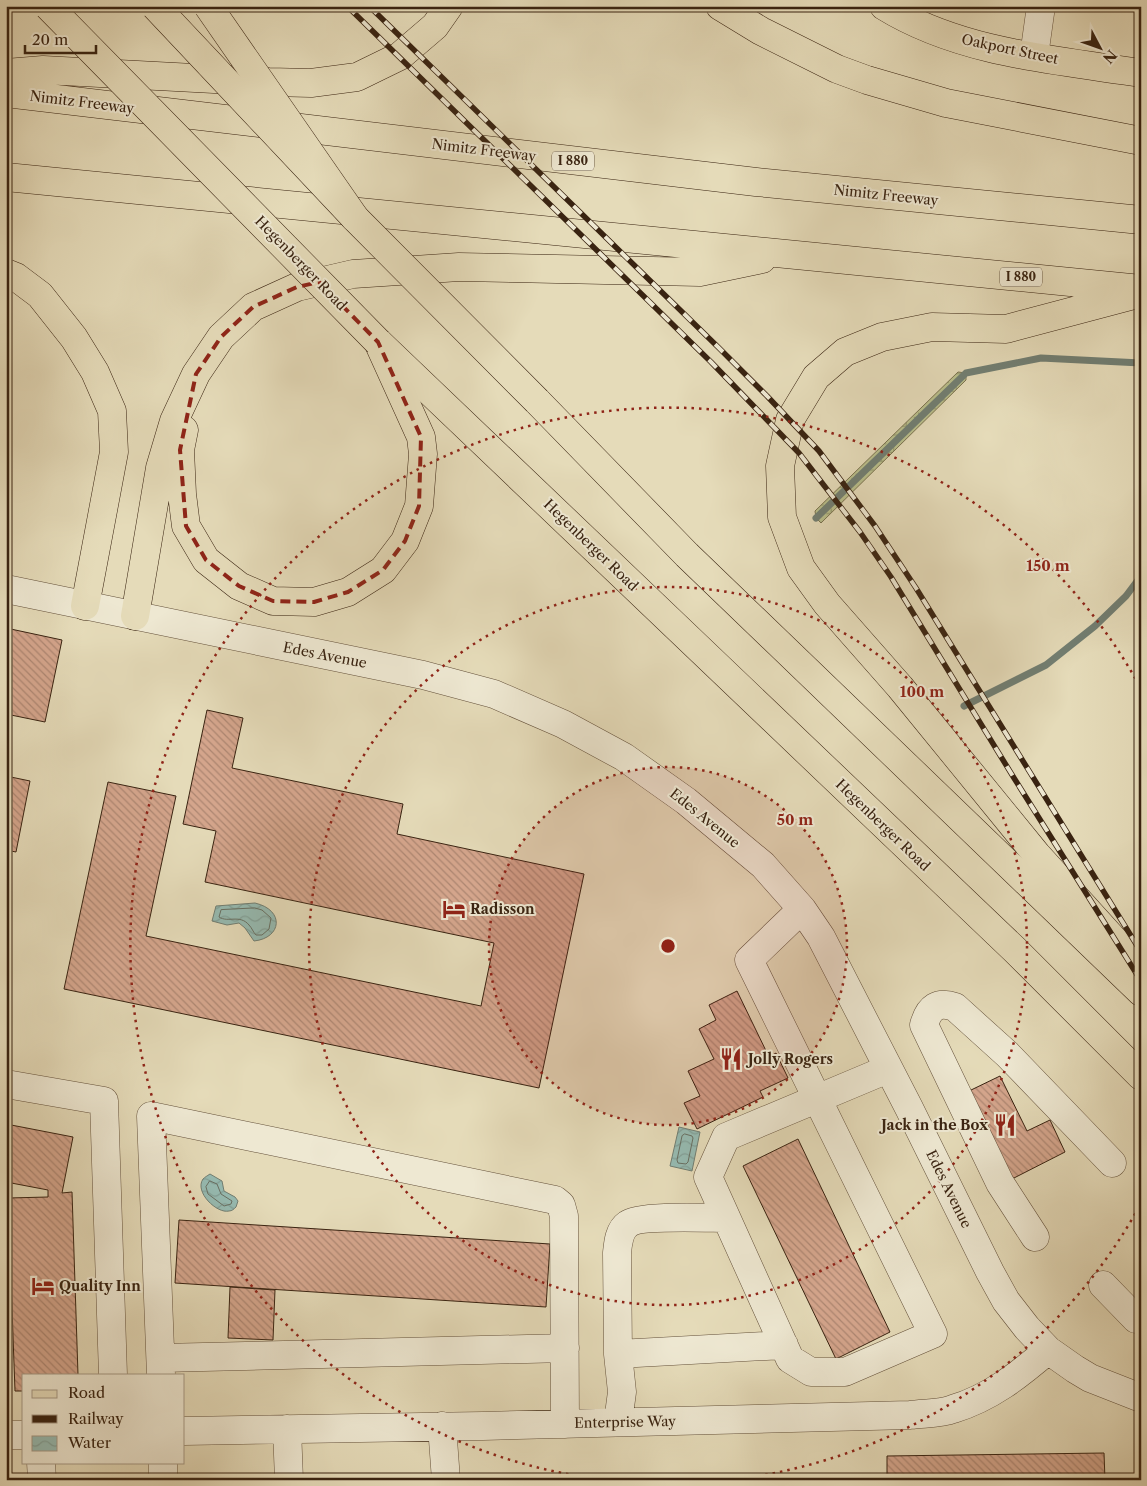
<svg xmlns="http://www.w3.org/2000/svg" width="1147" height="1486" font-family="'Libre Caslon Text',serif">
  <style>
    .wetland { fill: url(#wetland-marsh); stroke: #79714e }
    .water { fill: url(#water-waves); stroke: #717e72 }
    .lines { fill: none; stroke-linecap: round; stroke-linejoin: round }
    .shore { stroke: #686f62; stroke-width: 1 }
    .stream { stroke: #717e72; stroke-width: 7 }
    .building { fill: url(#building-back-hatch); stroke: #392311 }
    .minor-casing { stroke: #64513b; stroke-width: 29 }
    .major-casing { stroke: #392311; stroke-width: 29 }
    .highway-casing { stroke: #392311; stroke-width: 29 }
    .minor { stroke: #eee8d2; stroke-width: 28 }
    .major { stroke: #e5dbb9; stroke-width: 28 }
    .highway { stroke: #e5dbb9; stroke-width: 28 }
    .rail-casing { stroke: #392311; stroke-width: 5.5 }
    .rail { stroke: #eee8d2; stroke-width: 4; stroke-dasharray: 11; stroke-linecap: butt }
    .major-bridge-casing { stroke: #392311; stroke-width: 29; stroke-linecap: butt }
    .highway-bridge-casing { stroke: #392311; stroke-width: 29; stroke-linecap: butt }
    .major-bridge { stroke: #e5dbb9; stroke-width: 28 }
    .highway-bridge { stroke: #e5dbb9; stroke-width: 28 }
    .marked { fill: none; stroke: #8f2418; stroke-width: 4; stroke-dasharray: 10 6; stroke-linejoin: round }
    .ring { fill: none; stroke: #8f2418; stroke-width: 2.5; stroke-dasharray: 2.5 5 }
    .labels { text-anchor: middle; stroke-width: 4; stroke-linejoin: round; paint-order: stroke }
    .shield { fill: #eee8d2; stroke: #6f5e4b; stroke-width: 1 }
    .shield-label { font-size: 12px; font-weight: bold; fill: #392311 }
    .street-label { font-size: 14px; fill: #392311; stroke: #eee8d2 }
    .poi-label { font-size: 14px; font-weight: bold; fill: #392311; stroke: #eee8d2; text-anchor: start }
    .centre { fill: #8f2418; stroke: #eee8d2; stroke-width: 2.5 }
    .ring-label { font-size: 15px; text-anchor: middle; font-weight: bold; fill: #8f2418; stroke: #eee8d2; stroke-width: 4; stroke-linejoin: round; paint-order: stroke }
  </style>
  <defs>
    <pattern id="wetland-marsh" width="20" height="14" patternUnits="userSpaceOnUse" patternTransform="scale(1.25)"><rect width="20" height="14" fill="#b9bf8c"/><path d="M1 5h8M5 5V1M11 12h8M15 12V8" fill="none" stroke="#979b71"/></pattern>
    <pattern id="water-waves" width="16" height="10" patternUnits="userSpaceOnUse" patternTransform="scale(1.25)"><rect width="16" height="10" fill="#96bbb2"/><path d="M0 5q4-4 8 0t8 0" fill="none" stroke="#82a098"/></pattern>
    <pattern id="building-back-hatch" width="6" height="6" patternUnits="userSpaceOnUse" patternTransform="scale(1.25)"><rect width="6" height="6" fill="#d4a58c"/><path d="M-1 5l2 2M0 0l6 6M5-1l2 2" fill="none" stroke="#ad8671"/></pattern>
  </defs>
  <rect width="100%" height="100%" fill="#e5dbb9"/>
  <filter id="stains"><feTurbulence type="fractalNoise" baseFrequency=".004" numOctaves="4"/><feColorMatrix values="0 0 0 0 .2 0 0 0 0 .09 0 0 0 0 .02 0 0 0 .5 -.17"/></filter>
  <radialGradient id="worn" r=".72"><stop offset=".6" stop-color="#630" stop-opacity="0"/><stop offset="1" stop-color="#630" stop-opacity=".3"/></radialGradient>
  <path class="wetland" d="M958,372L966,373V380L821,523L816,518L815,511Z"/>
  <path class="water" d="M255,903C285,910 282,938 254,941L245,928L239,923L227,925L212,921L216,906Z
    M679,1127L700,1132L692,1171L670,1166Z
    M210,1174L222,1181L224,1191L235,1197L238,1201L236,1207C234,1209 232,1211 229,1211C217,1214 194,1192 203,1179C205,1177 207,1176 210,1174Z"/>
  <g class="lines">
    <path class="shore" d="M255,908L262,910L271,918L269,929L262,935H256C253,932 252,928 249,925C240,914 228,923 219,917L221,910Z
      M685,1134L692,1136L693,1138L688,1162L686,1164L678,1163L677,1160L682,1136Z
      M210,1181L217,1184L221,1194L232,1201L231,1204L224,1206L208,1194L206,1187Z"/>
    <path class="stream" d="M816,518L966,373L1041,358L1141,363
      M964,706L1046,665L1095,626L1126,596L1141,576"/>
  </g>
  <path class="building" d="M6,628L62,640L45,722L6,714Z
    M207,710L243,718L232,768L403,804L397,834L584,874L539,1088L64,989L108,782L176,796L146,936L481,1006L494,943L205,882L216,831L183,824Z
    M6,776L30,781L16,852L6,850Z
    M737,991L769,1057L776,1053L788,1078L760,1091L763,1097L697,1129L684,1103L700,1096L688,1071L714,1059L699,1029L716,1020L709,1005Z
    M1000,1076L1027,1131L1050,1120L1065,1152L1012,1179L969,1091Z
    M6,1124L73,1137L62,1193L72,1192L78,1375H24V1391H15L8,1198L48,1197V1190L6,1182Z
    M798,1139L890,1332L836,1359L743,1166Z
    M179,1220L550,1244L546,1307L175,1283Z
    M230,1287L275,1290L273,1340L228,1338Z
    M1104,1453L1105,1480H887V1456Z"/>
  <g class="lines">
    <defs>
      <path id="minor" d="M1034,56L1041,6
        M6,589L423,675L494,694L563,724L624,757L686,801L763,865L802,909L821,937L909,1108L990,1272L1006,1301L1027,1328L1048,1350L1075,1369L1090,1378L1141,1398
        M802,909L749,960L933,1334L845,1372H811L790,1359L708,1177L726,1137L888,1069
        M6,1084L104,1101L113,1375
        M1035,1237L1000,1183L924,1025C929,1007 938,1001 955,1007L1007,1054L1112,1163
        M1103,1285L1136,1319
        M618,1354L784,1345
        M161,1358L565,1348
        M161,1375L151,1116L555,1200L561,1205L564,1216L565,1424
        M618,1422L622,1392L618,1354L617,1253C618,1243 619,1230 628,1224C639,1215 708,1218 726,1218
        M442,1426L446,1480
        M287,1429L289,1480
        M184,1431L483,1426L910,1415C924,1413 940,1414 953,1409C990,1398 1019,1375 1048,1350
        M6,1435H24
        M41,1462L42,1480
        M163,1462V1480"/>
      <path id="major" d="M884,6C960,53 1055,60 1141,73
        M378,342L1015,950L1141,1076
        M537,401L687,555L1141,992"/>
      <path id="highway" d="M720,6L761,31L837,69L867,80L946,103L1141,141
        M6,73L43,70L269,82L311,83L357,77L400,56L435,26L449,6
        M6,93L756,182L1141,220
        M6,177L1141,289
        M6,273L16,277L40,295L74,338L95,372L112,411L114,452L85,606
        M1134,295L1006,329L932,327L882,337L845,352L816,377L790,420L780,466L782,517L801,568L827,604L900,687L1037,855L1141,970
        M184,430L180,450L182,494L186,526L206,560L239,586L273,601L314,602L348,592L383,570L405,541L419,506L423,454L421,437L378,342
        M135,616L160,468L174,421L196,374L221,337L253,307L297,287L353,274L459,267L700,272L762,259"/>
    </defs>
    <use href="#minor" class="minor-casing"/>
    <use href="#major" class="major-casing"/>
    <use href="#highway" class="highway-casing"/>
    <use href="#minor" class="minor"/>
    <use href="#major" class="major"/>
    <use href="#highway" class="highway"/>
    <defs>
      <path id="rail" d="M347,6L711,362L799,453L860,532L891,577L1014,778L1141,981
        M369,6L719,348L767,396L819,451L875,526L916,588L1141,952"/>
    </defs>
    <use href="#rail" class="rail-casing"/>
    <use href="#rail" class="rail"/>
    <defs>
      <path id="major-bridge" d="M48,6L378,342
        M155,6L355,218L537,401"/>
      <path id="highway-bridge" d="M208,6L355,218"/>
    </defs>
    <use href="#major-bridge" class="major-bridge-casing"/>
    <use href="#highway-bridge" class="highway-bridge-casing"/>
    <use href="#major-bridge" class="major-bridge"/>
    <use href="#highway-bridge" class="highway-bridge"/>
  </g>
  <path class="marked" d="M319,282L378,342L421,437L419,506L405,541L383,570L348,592L314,602L273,601L239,586L206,560L186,526L180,450L196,374L221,337L253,307L297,287Z"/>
  <circle cx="668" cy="946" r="179" fill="#8f2418" fill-opacity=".12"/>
  <g class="ring">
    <circle cx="668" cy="946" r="179"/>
    <circle cx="668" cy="946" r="359"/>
    <path d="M1139 1207A538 538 0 0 1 738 1479M598 1479A538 538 0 1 1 1139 685"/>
  </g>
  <defs>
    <symbol id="hotel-bare" viewBox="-9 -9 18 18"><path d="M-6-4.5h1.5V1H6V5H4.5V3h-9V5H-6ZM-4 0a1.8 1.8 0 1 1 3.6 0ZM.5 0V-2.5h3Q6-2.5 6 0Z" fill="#8f2418" stroke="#eee8d2" stroke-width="2.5" paint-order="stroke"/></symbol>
    <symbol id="restaurant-bare" viewBox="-9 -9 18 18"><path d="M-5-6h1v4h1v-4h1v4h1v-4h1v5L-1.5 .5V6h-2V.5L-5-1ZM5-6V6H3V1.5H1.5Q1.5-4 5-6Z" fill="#8f2418" stroke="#eee8d2" stroke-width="2.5" paint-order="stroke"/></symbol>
  </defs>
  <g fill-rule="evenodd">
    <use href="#hotel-bare" x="438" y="893" width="32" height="32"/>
    <use href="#restaurant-bare" x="715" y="1043" width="32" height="32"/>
    <use href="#restaurant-bare" x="989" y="1109" width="32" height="32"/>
    <use href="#hotel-bare" x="27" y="1270" width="32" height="32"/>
  </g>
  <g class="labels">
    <g class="shield">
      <rect x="552" y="151.5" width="42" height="19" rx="4"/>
      <rect x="1000" y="267.5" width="42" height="19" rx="4"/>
    </g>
    <g class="shield-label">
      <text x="573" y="165">I 880</text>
      <text x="1021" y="281">I 880</text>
    </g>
    <g class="street-label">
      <text transform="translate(1010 49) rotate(12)" y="5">Oakport Street</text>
      <text transform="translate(82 102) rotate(7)" y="5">Nimitz Freeway</text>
      <text transform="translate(484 150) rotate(7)" y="5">Nimitz Freeway</text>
      <text transform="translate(886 195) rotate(6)" y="5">Nimitz Freeway</text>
      <text transform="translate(301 263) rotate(46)" y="5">Hegenberger Road</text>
      <text transform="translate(591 545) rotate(44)" y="5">Hegenberger Road</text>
      <text transform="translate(325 655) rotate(11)" y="5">Edes Avenue</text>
      <text transform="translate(705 818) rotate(39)" y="5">Edes Avenue</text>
      <text transform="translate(883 825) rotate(44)" y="5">Hegenberger Road</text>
      <text transform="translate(949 1189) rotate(64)" y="5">Edes Avenue</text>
      <text transform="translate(625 1422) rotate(-1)" y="5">Enterprise Way</text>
    </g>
    <g class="poi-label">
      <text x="470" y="914">Radisson</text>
      <text x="748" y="1064">Jolly Rogers</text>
      <text x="988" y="1130" text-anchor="end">Jack in the Box</text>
      <text x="59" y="1291">Quality Inn</text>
    </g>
  </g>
  <circle cx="668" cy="946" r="8" class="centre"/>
  <g class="ring-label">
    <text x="1048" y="571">150 m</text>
    <text x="922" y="697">100 m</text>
    <text x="795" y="825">50 m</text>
  </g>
  <rect width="1147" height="1486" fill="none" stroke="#e5dbb9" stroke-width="25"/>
  <rect x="8" y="8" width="1132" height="1471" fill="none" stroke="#392311" stroke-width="2.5"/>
  <rect x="12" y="12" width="1122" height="1461" fill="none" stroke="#392311"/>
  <rect x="22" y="1374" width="162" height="90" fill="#eee8d2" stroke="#a69985"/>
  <rect x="32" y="1390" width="25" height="8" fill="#e5dbb9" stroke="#a69985"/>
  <text x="68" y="1398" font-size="15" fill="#392311">Road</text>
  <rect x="32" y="1415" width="25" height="8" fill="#392311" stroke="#a69985"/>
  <text x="68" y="1424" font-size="15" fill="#392311">Railway</text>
  <rect x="32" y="1436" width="25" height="15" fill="url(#water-waves)" stroke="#a69985"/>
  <text x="68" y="1448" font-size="15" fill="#392311">Water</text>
  <g transform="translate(1100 48) rotate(131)" stroke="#eee8d2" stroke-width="4" paint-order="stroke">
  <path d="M0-4L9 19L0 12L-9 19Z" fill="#392311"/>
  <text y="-8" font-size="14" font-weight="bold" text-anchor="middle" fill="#392311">N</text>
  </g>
  <path d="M25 45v8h71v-8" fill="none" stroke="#392311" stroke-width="2.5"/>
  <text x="32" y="45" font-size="15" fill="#392311" stroke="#eee8d2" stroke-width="4" paint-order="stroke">20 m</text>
  <rect width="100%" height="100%" filter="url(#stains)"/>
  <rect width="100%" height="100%" fill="url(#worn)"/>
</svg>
